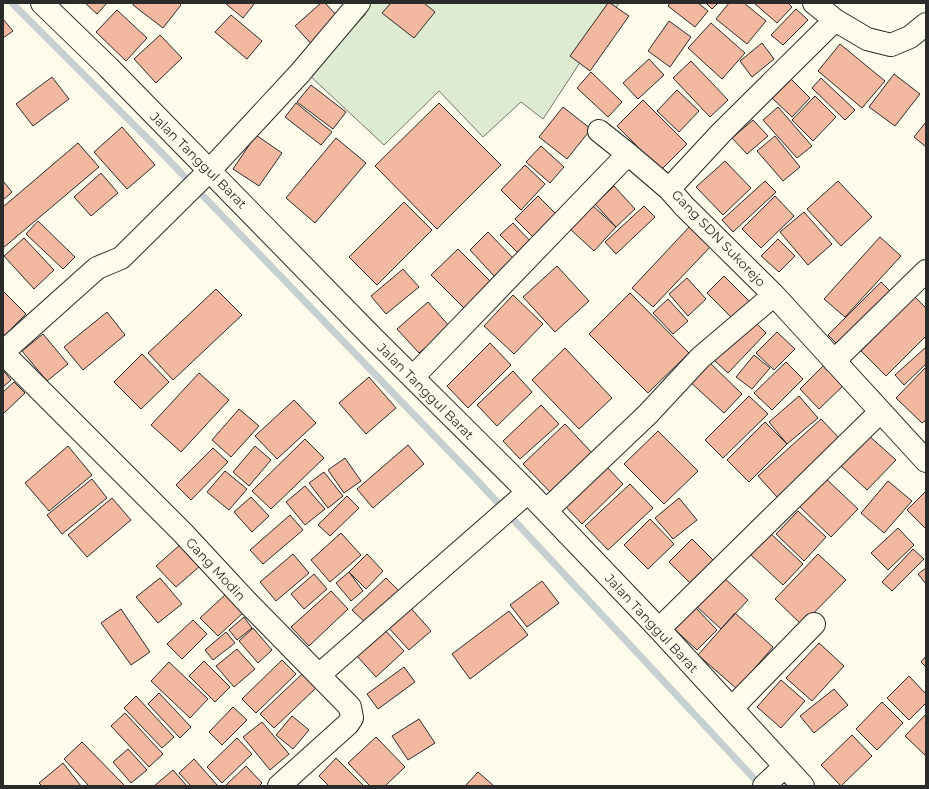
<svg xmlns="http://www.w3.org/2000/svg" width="929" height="789" font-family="Montserrat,sans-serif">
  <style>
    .green { fill: #deebd1; stroke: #74746e }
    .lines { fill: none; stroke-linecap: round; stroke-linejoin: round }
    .stream { stroke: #c7d0d0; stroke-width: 7 }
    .building { fill: #f2b8a0; stroke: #2b2b2b }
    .minor-casing { stroke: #2b2b2b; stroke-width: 24 }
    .minor { stroke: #fdfbea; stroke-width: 22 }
    .labels { text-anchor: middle; stroke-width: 3; stroke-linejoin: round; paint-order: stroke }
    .street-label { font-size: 13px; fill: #2b2b2b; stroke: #fdfbea }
  </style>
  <rect width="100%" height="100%" fill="#fdfbea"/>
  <path class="green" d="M369,3H619L543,119L521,102L483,137L439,91L384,145L308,74L365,15Z"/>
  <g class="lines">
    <path class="stream" d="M12,3L159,150L472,475L761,786"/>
  </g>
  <path class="building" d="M85,3H107L97,14Z
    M134,3H179L181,5L163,28L133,5Z
    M225,3H255L243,18Z
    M321,3H325L343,22L315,48L295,26Z
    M391,3H424L435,12L414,38L382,13Z
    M608,3H610L629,16L590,71L570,56Z
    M670,3H698L708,11L695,27L668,6Z
    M706,3H718L712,9Z
    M729,3H744L766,21L747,44L716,19Z
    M754,3H788L792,7L777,23Z
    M796,9L808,20L783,45L771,35Z
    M117,10L147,38L126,61L96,32Z
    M231,15L262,41L247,59L215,32Z
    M3,19L13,31L3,38Z
    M669,21L691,37L670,67L648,51Z
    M711,23L745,53L722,79L688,48Z
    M160,35L182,58L156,83L134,59Z
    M762,43L774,59L752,77L740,61Z
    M840,44L885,81L862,108L818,71Z
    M649,59L664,75L638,99L623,83Z
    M691,61L728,100L710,117L673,78Z
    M591,72L622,102L608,117L577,88Z
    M894,74L920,94L895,126L869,107Z
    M52,77L69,99L33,126L16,104Z
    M821,78L855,110L845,120L812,88Z
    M791,79L810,98L792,117L772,98Z
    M311,85L346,112L333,129L297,102Z
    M677,90L699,111L679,132L657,111Z
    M815,96L836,117L813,141L792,120Z
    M643,100L687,144L661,170L617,126Z
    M296,103L332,132L321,145L285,117Z
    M439,103L501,165L437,229L375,166Z
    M563,107L591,129L567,159L539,137Z
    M778,107L812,146L797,158L763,120Z
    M753,120L768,136L747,154L732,138Z
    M926,122V147L914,137Z
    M122,127L155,165L127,189L94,152Z
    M256,135L282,153L259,186L233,169Z
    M775,136L800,167L783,181L757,151Z
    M336,138L366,163L315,223L286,198Z
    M78,143L99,167L3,248V207Z
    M541,146L564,167L550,183L526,162Z
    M725,161L751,188L723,215L696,187Z
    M525,165L545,184L521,210L501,190Z
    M101,173L118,193L91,216L74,197Z
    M3,181L12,192L3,200Z
    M765,181L776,192L733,232L722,220Z
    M838,181L872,217L841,246L807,209Z
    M614,186L635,209L616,227L595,204Z
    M538,196L558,216L535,239L515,219Z
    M775,196L794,216L761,248L742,229Z
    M404,202L432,230L377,285L349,257Z
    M592,205L616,227L594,251L570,229Z
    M644,206L655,217L616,254L605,242Z
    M804,212L832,244L808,265L780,232Z
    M38,221L75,257L63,269L26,234Z
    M513,223L532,243L520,255L500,235Z
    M692,224L713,244L653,307L632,288Z
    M488,232L515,260L496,278L470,250Z
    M880,237L901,256L845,317L824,299Z
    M24,238L54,270L34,289L4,256Z
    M778,239L795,256L779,272L761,256Z
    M458,249L493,284L466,310L431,275Z
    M557,266L589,301L555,332L523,297Z
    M403,269L419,287L386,314L371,296Z
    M724,276L750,302L733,319L707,293Z
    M687,278L706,299L688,316L669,294Z
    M881,282L896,297L843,350L828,335Z
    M216,289L242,315L173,380L148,353Z
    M3,291L26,314L4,336L3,334Z
    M630,293L689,353L648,393L589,334Z
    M513,295L543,324L514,354L484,326Z
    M915,297L926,308V336L886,376L861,351Z
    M668,299L688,321L673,334L653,313Z
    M428,302L450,327L419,353L397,329Z
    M107,312L125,335L83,370L64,347Z
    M753,320L766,333L728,373L714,360Z
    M777,332L795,349L774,370L756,353Z
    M43,334L68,364L47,381L22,351Z
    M490,343L511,365L468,408L447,386Z
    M926,347V364L904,385L895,375Z
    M565,348L612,398L579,429L532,380Z
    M142,354L169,382L141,409L114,382Z
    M754,355L770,368L752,389L736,377Z
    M707,360L742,394L724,413L688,380Z
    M786,362L803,379L772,410L754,393Z
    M825,364L845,384L819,409L800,389Z
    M926,367V420L922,423L896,398Z
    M3,370L11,380L3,387Z
    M513,371L532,392L497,426L477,405Z
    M199,373L229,400L181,452L151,425Z
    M369,377L396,408L366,434L339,403Z
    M14,382L25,393L3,414V392Z
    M749,396L768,414L723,458L705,440Z
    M799,396L818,418L787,444L769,422Z
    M294,400L316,423L277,459L255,436Z
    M541,405L559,424L520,459L503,441Z
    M239,409L259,426L231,457L212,440Z
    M821,419L841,440L778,498L758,476Z
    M765,422L787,444L749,482L727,460Z
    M565,424L593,454L551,493L523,464Z
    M658,431L698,471L664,504L624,464Z
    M868,435L896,460L867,490L840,465Z
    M305,439L324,458L271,509L252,491Z
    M408,445L424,464L373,508L357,489Z
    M68,446L92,475L49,511L25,483Z
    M255,446L271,460L249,486L233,472Z
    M213,448L228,462L191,500L176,485Z
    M345,458L361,481L344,493L328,470Z
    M604,464L623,484L582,524L563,504Z
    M225,471L247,489L229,510L207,492Z
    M324,472L343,496L328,508L309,483Z
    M823,476L858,509L831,537L797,504Z
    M92,479L107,498L62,534L47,515Z
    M888,481L912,501L884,533L861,513Z
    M630,484L653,508L608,550L585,526Z
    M305,486L325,509L305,525L286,502Z
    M926,491V529L907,510Z
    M347,496L359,508L330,536L318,525Z
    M251,497L269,516L252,532L234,512Z
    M112,498L131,520L87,557L68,535Z
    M679,498L697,520L673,539L655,518Z
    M798,511L826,537L804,561L776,534Z
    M290,515L303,530L263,564L250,550Z
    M650,519L674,544L648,569L624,545Z
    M898,528L914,545L888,570L871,553Z
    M341,533L361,555L330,582L311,560Z
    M770,533L803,564L783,585L750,554Z
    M692,539L718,565L695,588L669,562Z
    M181,544L200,566L176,587L156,566Z
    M913,549L924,559L892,591L882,582Z
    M293,554L309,573L276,601L260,582Z
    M367,554L383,571L366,589L349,572Z
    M818,554L846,580L802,625L775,599Z
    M926,568V584L918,574Z
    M349,572L363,591L351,601L336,583Z
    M314,574L327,589L304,609L291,594Z
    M722,576L748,600L721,629L695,605Z
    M160,578L182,604L158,623L136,597Z
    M386,578L401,593L368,625L352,610Z
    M542,581L559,603L527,627L510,605Z
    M331,591L348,609L309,646L291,627Z
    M226,594L244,612L218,636L200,618Z
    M693,605L717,630L697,650L672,627Z
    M409,606L431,631L409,650L387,626Z
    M121,609L150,652L131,665L101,623Z
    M509,611L528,635L470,679L452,654Z
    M735,613L773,647L737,689L698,655Z
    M244,617L252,628L237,640L229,630Z
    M193,620L207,634L182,659L167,644Z
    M253,628L272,650L258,663L239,641Z
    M384,629L404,651L376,677L356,655Z
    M226,632L235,643L213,660L205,650Z
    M819,643L844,666L812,701L786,678Z
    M237,649L255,669L234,687L216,666Z
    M926,656V667L921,662Z
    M282,660L296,674L256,713L242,699Z
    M204,661L230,687L215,702L189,676Z
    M169,662L208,699L190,718L151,681Z
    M404,667L415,682L378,709L367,694Z
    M302,674L316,688L274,728L260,714Z
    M909,676L926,694V703L909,720L887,698Z
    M781,680L805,701L781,728L757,707Z
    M834,689L848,705L814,733L800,716Z
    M159,693L191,727L180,738L148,704Z
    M136,696L174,737L162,748L124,708Z
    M882,702L903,723L877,750L856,729Z
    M233,707L247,720L222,745L209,732Z
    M125,713L163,754L149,767L111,726Z
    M926,714V756L905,736Z
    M292,716L309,730L293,749L276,735Z
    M419,719L435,743L408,760L392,736Z
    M262,722L289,754L270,770L243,737Z
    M852,735L872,756L841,786L821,765Z
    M376,737L405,767L385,786H370L348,763Z
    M237,738L252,754L222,783L207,767Z
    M82,742L125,786H89L64,759Z
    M128,749L147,770L131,783L113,762Z
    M336,758L364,786H329L319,776Z
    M194,759L218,786H191L179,773Z
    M63,763L81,786H42L39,783Z
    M246,766L262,783L259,786H225Z
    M173,770L187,786H154Z
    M478,772L494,786H465Z"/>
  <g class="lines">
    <defs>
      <path id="minor" d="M42,3L108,67L373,338L528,492L659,629L803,786
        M814,3L835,20L867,39L891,45L910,37L926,24
        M835,20L721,133L669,189L684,206L774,295L926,461
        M599,131L628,154L669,189
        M3,352L97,268L121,258L209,171L300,73L359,3
        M3,353L183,533L248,603L350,707L352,718L348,724L279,786
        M834,361L926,271
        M413,377L628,154
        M546,511L648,414L700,358L774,295
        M659,629L880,412
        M319,675L528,492
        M732,708L814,624
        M764,786L785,766"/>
    </defs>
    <use href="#minor" class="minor-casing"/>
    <use href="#minor" class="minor"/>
  </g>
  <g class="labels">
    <g class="street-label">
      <text transform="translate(199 160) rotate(45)" y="5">Jalan Tanggul Barat</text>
      <text transform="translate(719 238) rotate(46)" y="5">Gang SDN Sukorejo</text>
      <text transform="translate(426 391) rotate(45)" y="5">Jalan Tanggul Barat</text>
      <text transform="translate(216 569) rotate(47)" y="5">Gang Modin</text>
      <text transform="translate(652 623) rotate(47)" y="5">Jalan Tanggul Barat</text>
    </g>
  </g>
  <rect width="929" height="789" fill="none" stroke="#2b2b2b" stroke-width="8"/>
</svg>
